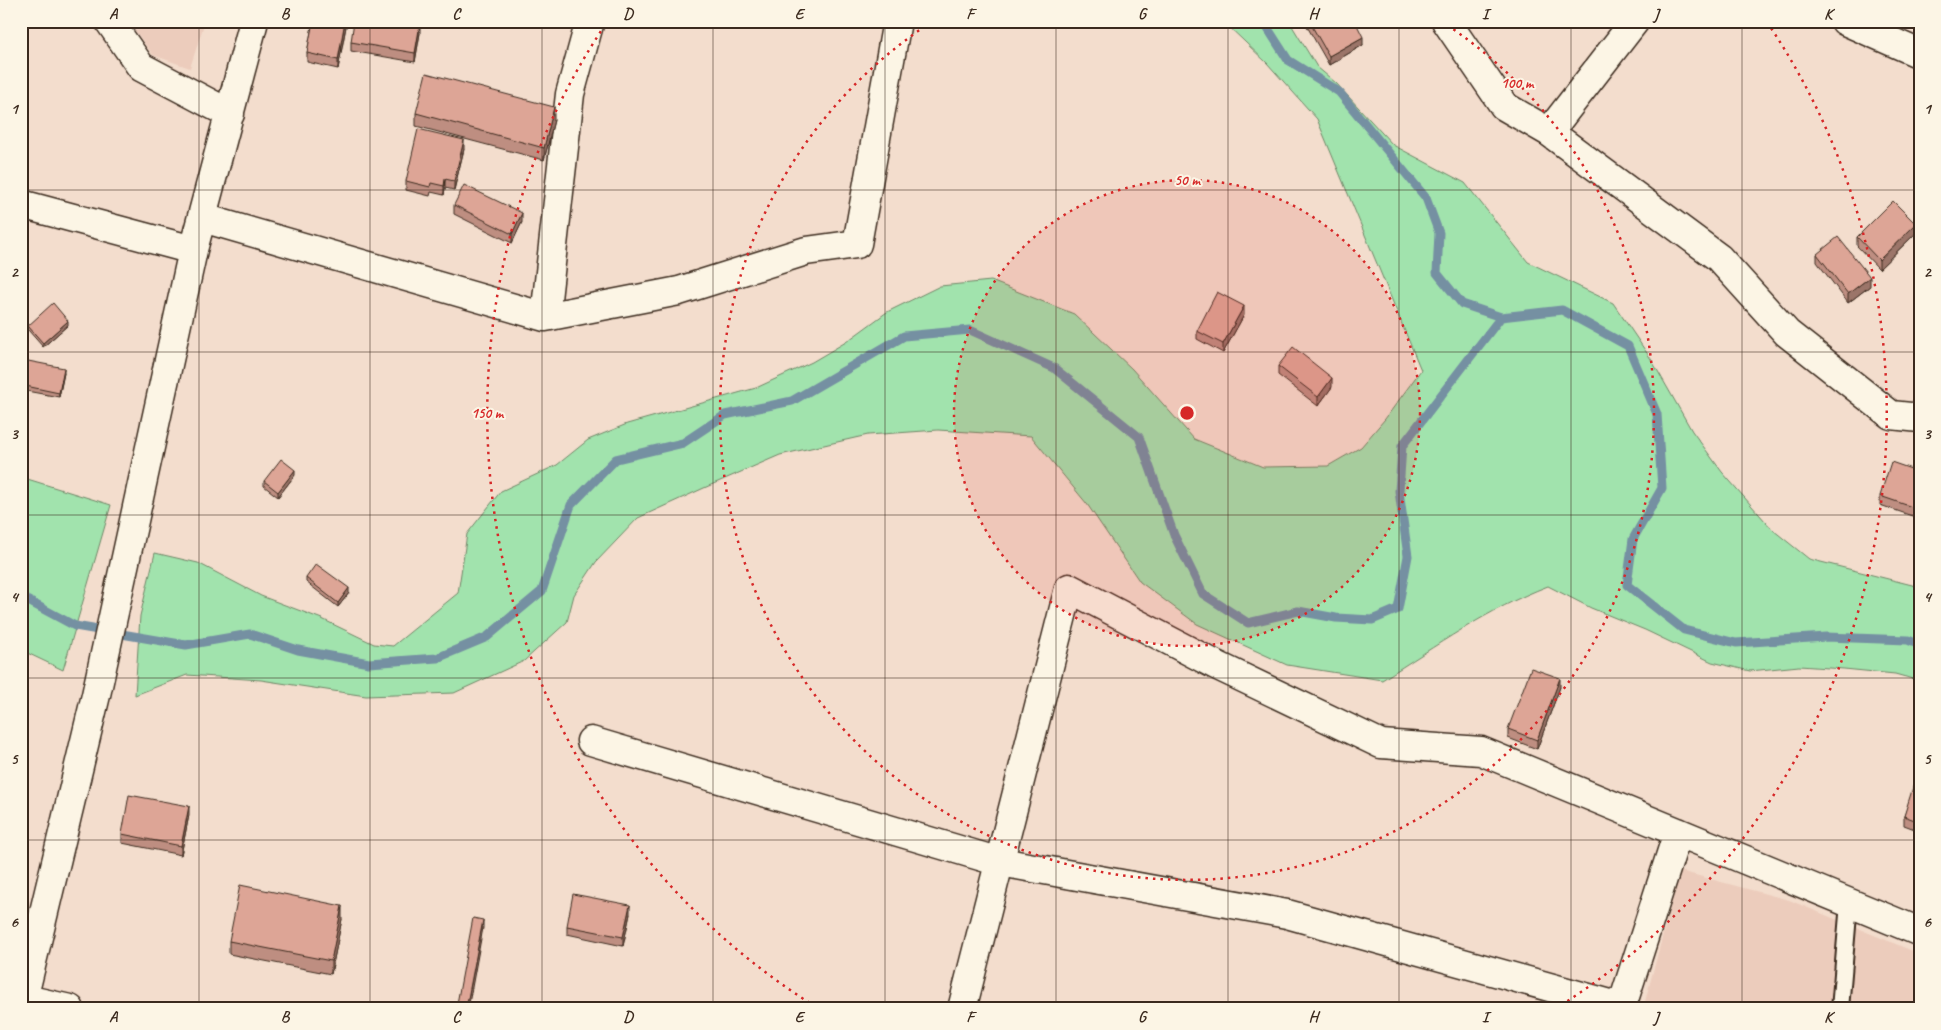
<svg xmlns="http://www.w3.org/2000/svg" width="1941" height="1030" font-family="Caveat,sans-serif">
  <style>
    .built { fill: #ecccbc }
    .green { fill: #a1e3ad; stroke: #6e8666 }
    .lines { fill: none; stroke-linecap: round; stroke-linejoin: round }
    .stream { stroke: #7490a2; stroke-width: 9 }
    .lane-casing { stroke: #3b2a1e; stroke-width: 20 }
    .street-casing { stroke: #3b2a1e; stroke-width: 31 }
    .lane { stroke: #fcf5e5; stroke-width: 16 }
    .street { stroke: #fcf5e5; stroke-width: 28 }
    .wall { fill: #be8e81; stroke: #3b2a1e }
    .shaded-wall { fill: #9b7469; stroke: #3b2a1e }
    .building { fill: #dda596; stroke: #3b2a1e }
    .grid { fill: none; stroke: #3b2a1e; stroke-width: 1; stroke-opacity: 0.55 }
    .ring { fill: none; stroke: #d62828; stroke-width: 2.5; stroke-dasharray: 2.5 5 }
    .centre { fill: #d62828; stroke: #fcf5e5; stroke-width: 2.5 }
    .ring-label { font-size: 15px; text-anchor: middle; font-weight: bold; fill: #d62828; stroke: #fcf5e5; stroke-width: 4; stroke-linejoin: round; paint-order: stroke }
    .neatline { fill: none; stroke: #3b2a1e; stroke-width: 2 }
    .grid-label { font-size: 16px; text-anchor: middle; font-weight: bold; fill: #3b2a1e }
  </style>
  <rect width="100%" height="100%" fill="#f3ddcd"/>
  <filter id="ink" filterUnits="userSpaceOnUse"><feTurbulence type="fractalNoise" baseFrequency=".02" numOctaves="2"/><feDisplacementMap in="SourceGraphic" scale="10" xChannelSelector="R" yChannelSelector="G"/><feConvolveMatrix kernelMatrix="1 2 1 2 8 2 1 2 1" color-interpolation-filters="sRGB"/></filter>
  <g filter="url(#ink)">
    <path class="built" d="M128,21H205L190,68L153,55Z
      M1680,871L1789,900L1920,954V1009H1643Z"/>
    <path class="green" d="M1223,21H1289L1317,67L1336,83L1393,145L1465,183L1528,262L1613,303L1651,359L1692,431L1722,472L1773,530L1809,559L1920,587V681L1895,674L1844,669L1799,666L1750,671L1712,662L1645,630L1591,608L1548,586C1488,609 1436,646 1382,680L1287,665L1197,624L1140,582L1087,504L1031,436L938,430L868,435L780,455L704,488L638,518L596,562L574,595L567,622L524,661L454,693L366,696L261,680L187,675L135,695L140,616L155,553L198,563L261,596L322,619L374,644L393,646L458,593L467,534L501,491L557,465L588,440L627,424L756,388L812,362L846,342L887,312L940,286L991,281L1074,314L1132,369L1194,439L1263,467L1328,466L1361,447L1385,419L1421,370L1317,119L1267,63Z
      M21,477L111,505L63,670L21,650Z"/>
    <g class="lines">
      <path class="stream" d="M1263,21L1288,60L1339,92L1426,198L1439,233L1437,273L1462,304L1501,317
        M21,597L75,626L186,645L250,634L298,650L369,663L437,658L487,637L542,591L571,505L616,459L683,443L725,415L792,401L904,336L970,330L1054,368L1139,437L1174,535L1203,594L1248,623L1298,611L1336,618L1372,620L1398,609L1408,556L1399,491L1402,446L1501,317L1562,310L1628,346L1657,414L1662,488L1633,539L1627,585L1684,630L1736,643L1826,637L1908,640L1920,645"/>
      <defs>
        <path id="lane" d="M1840,1009L1849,903"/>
        <path id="street" d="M109,21L141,67L230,114
          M1446,21L1504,106L1549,132L1719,258L1787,333L1891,415L1920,418
          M1845,21L1920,54
          M1549,132L1635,21
          M21,204L193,250
          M203,218L545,317L679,291L806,251L857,244L897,21
          M545,317L570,94L590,21
          M591,741L1000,862L1287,914L1621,1007
          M21,998L70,1009
          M21,1008L96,695L193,250L254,21
          M962,1009L1069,588L1216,665L1381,744L1481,751L1920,932
          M1621,1009L1678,832"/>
      </defs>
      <use href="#lane" class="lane-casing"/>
      <use href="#street" class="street-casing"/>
      <use href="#lane" class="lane"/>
      <use href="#street" class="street"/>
    </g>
    <path class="wall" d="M313,21H347L338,69L307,62V53Z
      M1304,21H1355L1363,45L1329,65Z
      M420,33L415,62L351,51V42Z
      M416,113L554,120L544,160L416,126Z
      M464,149L454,190L445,188L444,195L431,192L430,196L406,190V181Z
      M454,205L522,222L512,243L454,214Z
      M1916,233L1879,269L1857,246V237Z
      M1817,254L1870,286L1848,303L1817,262Z
      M1244,315L1223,353L1197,339V331Z
      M68,325L43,347L28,330V326Z
      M1278,366L1332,387L1318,406L1278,375Z
      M21,370L64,373L59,397L21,390Z
      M1920,472L1918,518L1880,505V496Z
      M295,475L278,497L264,486V481Z
      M306,578L349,593L338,607L306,582Z
      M1560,687L1537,749L1508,738V729Z
      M1920,775V831L1904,825V816Z
      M189,815L181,855L122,843V834Z
      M630,914L623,946L567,934V926Z
      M342,919L331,974L229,954V941Z"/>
    <path class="shaded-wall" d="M345,21H347L338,69V60Z
      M420,24V33L415,62V53Z
      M1363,37V45L1329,65V56Z
      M24,89V98L21,100V91Z
      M554,107V120L544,160V148Z
      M464,140V149L454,190V181Z
      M445,179V188L444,195V186Z
      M522,213V222L512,243V234Z
      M1916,224V233L1879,269V260Z
      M1870,277V286L1848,303V294Z
      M1244,306V315L1223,353V344Z
      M68,321V325L43,347V343Z
      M64,368V373L59,397V393Z
      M1332,378V387L1318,406V397Z
      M295,470V475L278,497V492Z
      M1920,504V512L1918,518V509Z
      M349,588V593L338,607V603Z
      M1560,678V687L1537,749V740Z
      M189,806V815L181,855V846Z
      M630,905V914L623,946V937Z
      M342,906V919L331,974V961Z
      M483,920V928L468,1009H466Z"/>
    <path class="building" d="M313,21H345L338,60L307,53Z
      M354,21H404L420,24L415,53L351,42Z
      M1309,21H1355L1363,37L1329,56Z
      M426,73L554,107L544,148L416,113Z
      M418,129L464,140L454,181L445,179L444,186L431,183L430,187L406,181Z
      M464,185L522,213L512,234L454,205Z
      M1893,201L1916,224L1879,260L1857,237Z
      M1838,237L1870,277L1848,294L1817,254Z
      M1217,292L1244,306L1223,344L1197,331Z
      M53,303L68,321L43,343L28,326Z
      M1293,347L1332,378L1318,397L1278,366Z
      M23,360L64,368L59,393L21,385V370Z
      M281,459L295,470L278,492L264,481Z
      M1891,462L1920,472V504L1918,509L1880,496Z
      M316,564L349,588L338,603L306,578Z
      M1531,668L1560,678L1537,740L1508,729Z
      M1917,774L1920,775V822L1904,816Z
      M129,795L189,806L181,846L122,834Z
      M240,885L342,906L331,961L229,941Z
      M573,894L630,905L623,937L567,926Z
      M473,918L483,920L466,1009H456Z"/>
  </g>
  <path class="grid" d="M199,21V1009M370,21V1009M542,21V1009M713,21V1009M885,21V1009M1056,21V1009M1228,21V1009M1399,21V1009M1571,21V1009M1742,21V1009M21,190H1920M21,352H1920M21,515H1920M21,678H1920M21,840H1920"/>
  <circle cx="1187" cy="413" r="233" fill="#d62828" fill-opacity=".12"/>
  <g class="ring">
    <circle cx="1187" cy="413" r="233"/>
    <path d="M1441 21A467 467 0 1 1 933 21"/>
    <path d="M816 1007A700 700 0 0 1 607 22M1767 22A700 700 0 0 1 1558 1007"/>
  </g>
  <circle cx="1187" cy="413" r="8" class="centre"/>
  <g class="ring-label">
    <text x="1517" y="88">100 m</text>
    <text x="1187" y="185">50 m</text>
    <text x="487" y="418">150 m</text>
  </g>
  <rect width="1941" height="1030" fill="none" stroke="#fcf5e5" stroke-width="55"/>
  <rect x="28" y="28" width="1886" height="974" class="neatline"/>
  <g class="grid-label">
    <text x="113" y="19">A</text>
    <text x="285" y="19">B</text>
    <text x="456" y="19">C</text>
    <text x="628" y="19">D</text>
    <text x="799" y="19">E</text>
    <text x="970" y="19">F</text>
    <text x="1142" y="19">G</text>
    <text x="1313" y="19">H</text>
    <text x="1485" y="19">I</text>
    <text x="1656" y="19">J</text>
    <text x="1828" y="19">K</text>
    <text x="14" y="114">1</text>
    <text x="1927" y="114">1</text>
    <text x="14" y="277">2</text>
    <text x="1927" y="277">2</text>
    <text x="14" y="439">3</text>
    <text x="1927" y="439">3</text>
    <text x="14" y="602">4</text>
    <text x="1927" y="602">4</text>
    <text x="14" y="764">5</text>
    <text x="1927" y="764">5</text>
    <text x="14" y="927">6</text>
    <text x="1927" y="927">6</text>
    <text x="113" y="1022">A</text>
    <text x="285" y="1022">B</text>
    <text x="456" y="1022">C</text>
    <text x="628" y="1022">D</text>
    <text x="799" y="1022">E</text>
    <text x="970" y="1022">F</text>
    <text x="1142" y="1022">G</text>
    <text x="1313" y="1022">H</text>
    <text x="1485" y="1022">I</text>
    <text x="1656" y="1022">J</text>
    <text x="1828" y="1022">K</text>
  </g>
</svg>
